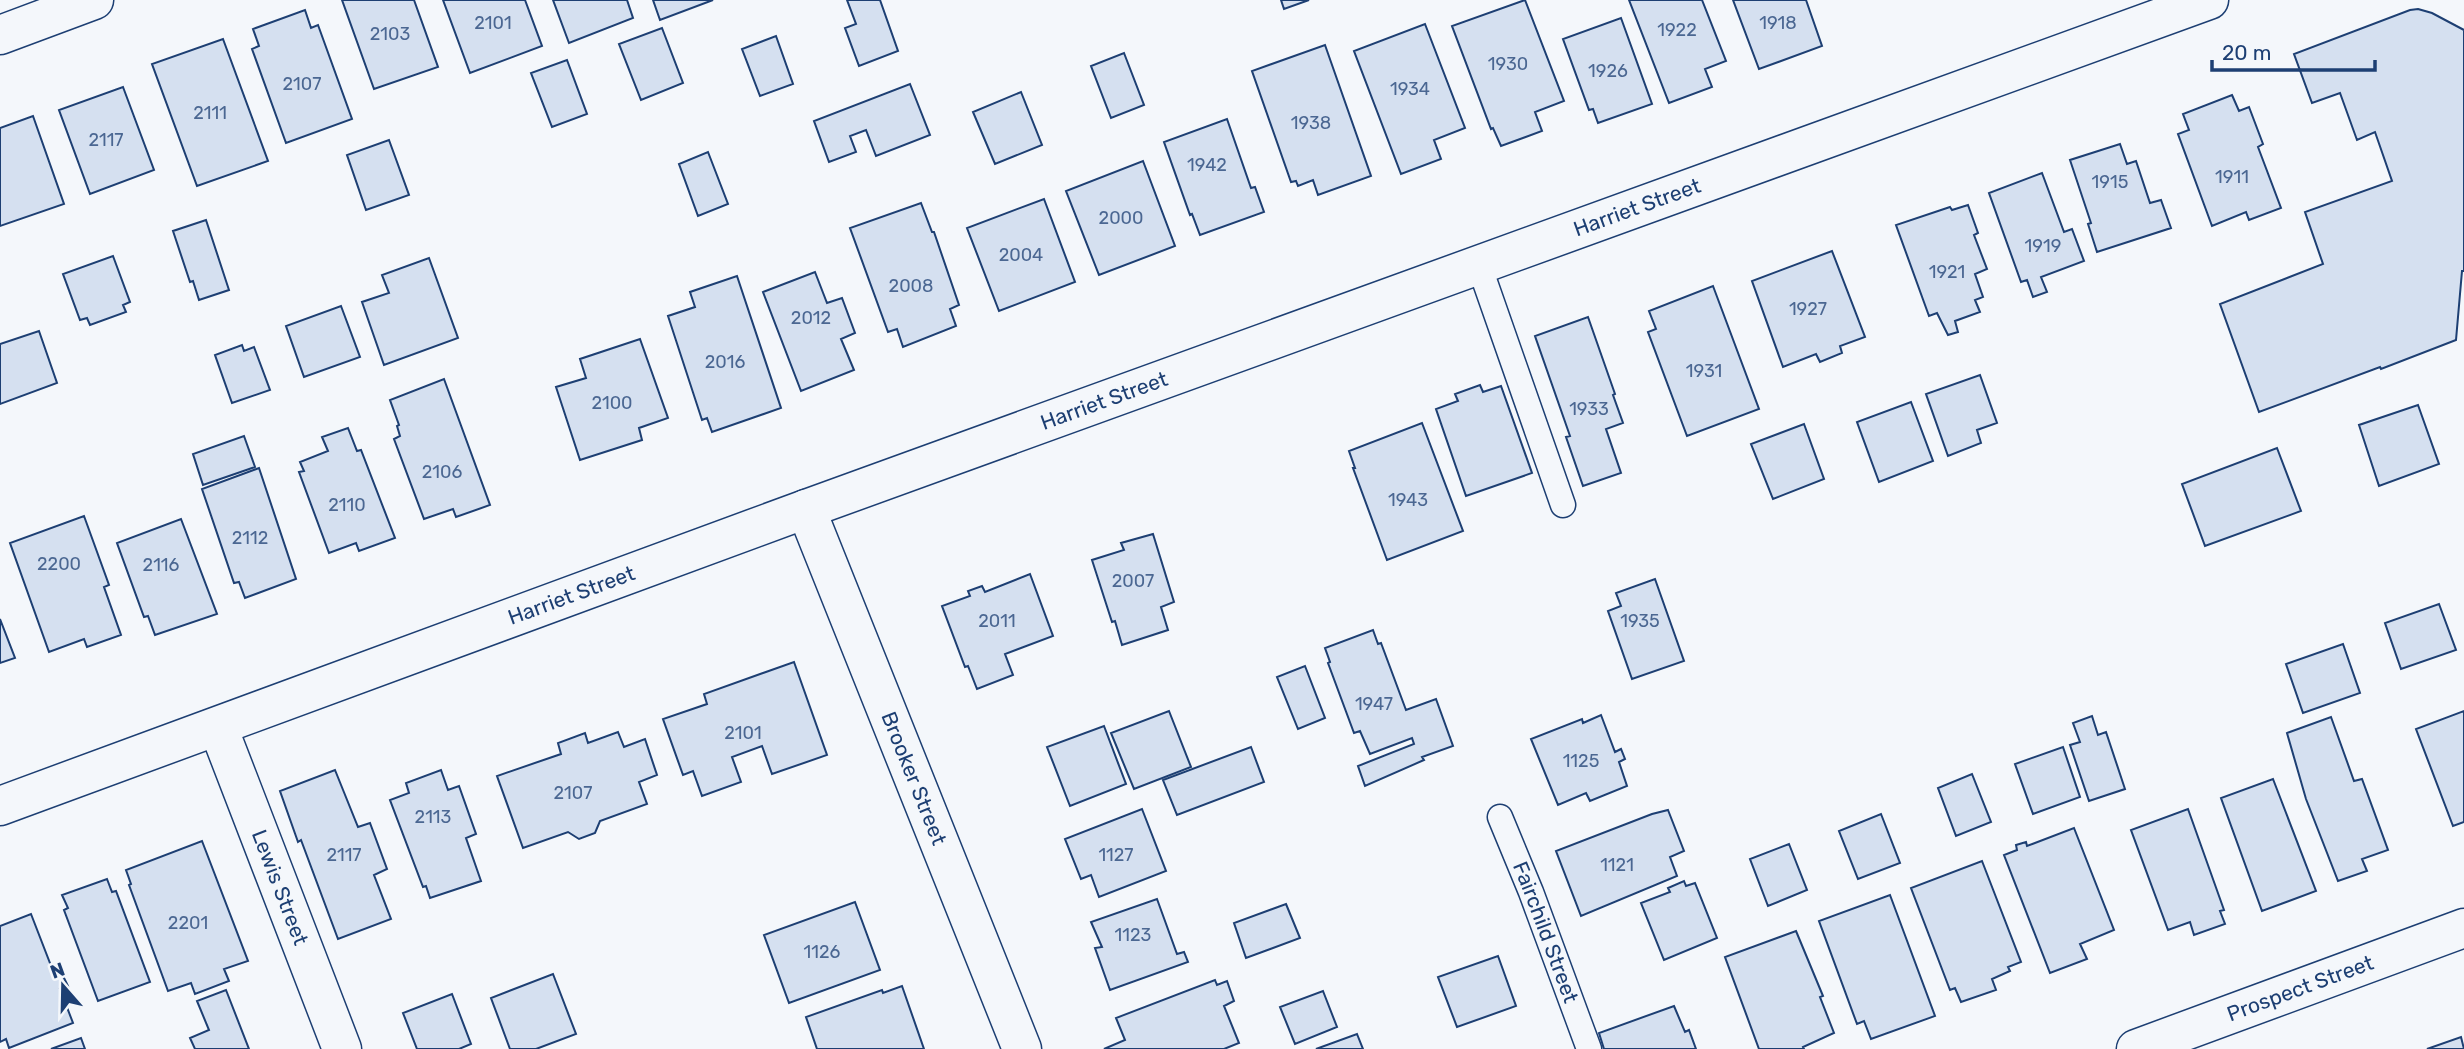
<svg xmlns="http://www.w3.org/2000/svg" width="2464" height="1049" font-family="Rubik,sans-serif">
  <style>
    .building { fill: #d5e0f0; stroke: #1d3f73; stroke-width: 2 }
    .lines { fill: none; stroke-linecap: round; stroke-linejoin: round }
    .service-casing { stroke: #1d3f73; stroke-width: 27 }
    .minor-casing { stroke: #1d3f73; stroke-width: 41 }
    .service { stroke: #f4f7fb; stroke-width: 24 }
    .minor { stroke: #f4f7fb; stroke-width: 38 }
    .labels { text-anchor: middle; stroke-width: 5; stroke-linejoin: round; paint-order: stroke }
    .number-label { font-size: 18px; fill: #4b6792 }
    .street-label { font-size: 21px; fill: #1d3f73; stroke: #f4f7fb }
  </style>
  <rect width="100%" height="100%" fill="#f4f7fb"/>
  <path class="building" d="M342,0H414L438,67L374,89Z
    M443,0H525L542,46L470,73Z
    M553,0H627L633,18L569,43Z
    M653,0H713L660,20Z
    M847,0H880L898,51L859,66L845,28L856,24Z
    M1281,0H1309L1284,9Z
    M1525,0L1564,101L1535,112L1542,131L1501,146L1493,128L1491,129L1452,26Z
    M1629,0H1702L1726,61L1705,69L1712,87L1669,103Z
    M1733,0H1806L1822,46L1759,69Z
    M2418,9L2432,13L2464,30V271H2462L2456,340L2381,369L2380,367L2259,412L2220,304L2323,264L2305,212L2392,181L2375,132L2357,140L2340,93L2312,103L2294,54L2410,10Z
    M305,10L311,28L318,25L352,119L286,143L252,49L259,46L253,29Z
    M1621,18L1652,104L1598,123L1593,109L1589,110L1563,39Z
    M1425,24L1465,128L1434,140L1441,159L1401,174L1354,51Z
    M662,28L683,83L641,100L619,44Z
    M776,36L793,84L760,96L742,49Z
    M223,39L268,161L197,186L152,64Z
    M1325,45L1371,176L1318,195L1313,180L1298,186L1296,181L1291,182L1252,71Z
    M1124,53L1144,105L1111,118L1091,66Z
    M567,60L587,114L552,127L531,73Z
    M910,84L930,135L876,156L866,130L850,136L856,152L829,162L814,121Z
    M123,87L154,170L90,194L59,110Z
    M1021,92L1042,145L995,164L973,112Z
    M2232,95L2239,111L2249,107L2263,144L2258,147L2281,208L2249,220L2246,212L2212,226L2178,134L2189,130L2183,114Z
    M33,116L64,204L0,226V128Z
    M1227,119L1251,188L1255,187L1264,212L1200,235L1192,214L1190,215L1164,142Z
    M389,140L409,195L366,210L347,155Z
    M2120,144L2127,164L2136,161L2150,203L2161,200L2171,228L2097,252L2088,224L2091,223L2070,160Z
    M708,152L728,204L698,216L679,164Z
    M1143,161L1175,246L1099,275L1066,191Z
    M2042,173L2064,232L2072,229L2084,261L2041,277L2047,292L2033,297L2027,280L2021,282L1989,193Z
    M1044,199L1075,282L999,311L967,228Z
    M921,203L932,232H934L959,305L950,309L956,326L903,347L897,329L888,332L850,228Z
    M1968,205L1978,233L1974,235L1987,269L1975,274L1983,297L1975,300L1980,312L1955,321L1958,332L1948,335L1937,313L1929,316L1896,225L1950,207L1952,210Z
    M206,220L229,290L199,300L193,281L190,282L173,231Z
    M1832,251L1865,337L1840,346L1842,353L1820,362L1816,354L1783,367L1752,281Z
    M113,256L130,302L123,305L126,312L90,325L87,318L80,320L63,274Z
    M429,258L458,338L384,365L362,302L389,293L382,275Z
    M815,272L827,303L842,298L855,333L841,339L854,370L801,391L763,292Z
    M737,276L781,408L712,432L707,418L702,420L668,316L695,307L690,292Z
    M1713,286L1759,409L1687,436L1648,332L1656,329L1649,311Z
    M341,306L360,357L304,377L286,326Z
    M1588,317L1615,394L1613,395L1623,423L1606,429L1621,473L1583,486L1566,437L1570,436L1535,336Z
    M39,331L57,383L0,404V344Z
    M640,339L668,418L639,428L642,440L580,460L556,387L586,378L580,359Z
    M242,345L244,351L254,347L270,390L232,403L215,355Z
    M1980,375L1997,423L1977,430L1981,443L1948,456L1926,394Z
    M444,379L490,505L456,517L453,509L424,519L394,439L400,436L397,426L399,425L390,400Z
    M1480,385L1483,392L1501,386L1532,473L1466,496L1436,409L1458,401L1455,394Z
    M1911,402L1933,461L1879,482L1857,422Z
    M2418,405L2439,464L2379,486L2359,425Z
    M1422,423L1463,531L1387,560L1353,468H1355L1349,451Z
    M1804,424L1824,479L1773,499L1751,444Z
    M348,428L357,451L361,450L395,538L359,551L356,543L329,553L299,472L304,471L300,462L328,451L322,437Z
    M244,436L255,467L203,485L193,454Z
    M2277,448L2301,511L2205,546L2182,484Z
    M259,468L296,579L245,598L239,582L234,583L202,489Z
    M84,516L109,585L104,587L121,635L87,647L84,639L49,652L10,543Z
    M181,519L217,614L155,635L148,616L144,617L117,543Z
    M1153,534L1174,602L1161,607L1168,630L1122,645L1115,621L1112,622L1092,560L1124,550L1121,543Z
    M1030,574L1053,636L1005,654L1013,675L977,689L968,666L965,667L942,606L970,596L968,591L982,586L985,592Z
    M1655,579L1684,661L1632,679L1608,611L1621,606L1616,593Z
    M2439,604L2456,650L2401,669L2385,623Z
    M0,619L15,658L0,663Z
    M1373,630L1378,644L1381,643L1406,710L1436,699L1453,746L1422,757L1424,760L1365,786L1358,766L1414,744L1412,738L1370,754L1360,731L1354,733L1328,663L1330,662L1325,648Z
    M2343,644L2360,693L2303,713L2286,664Z
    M794,662L827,755L772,774L762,746L732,757L741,782L702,796L693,771L683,775L663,719L707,704L704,694Z
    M1305,666L1325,718L1298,729L1277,677Z
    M1169,711L1191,767L1134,789L1111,733Z
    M2464,711V822L2453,826L2416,729Z
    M1601,715L1615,752L1621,749L1625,759L1619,762L1627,786L1590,801L1586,793L1558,805L1531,739L1582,719L1583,723Z
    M2092,716L2098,735L2106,732L2125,789L2089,801L2070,745L2080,742L2073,723Z
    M2331,717L2354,781L2362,779L2388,850L2362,859L2367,871L2338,881L2306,799L2287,733Z
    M1104,726L1126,784L1070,806L1047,747Z
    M618,732L624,747L645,739L657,775L639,782L647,804L600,821L595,833L579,839L568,832L523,848L497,776L561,754L558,743L585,733L588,743Z
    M1251,747L1264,782L1177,815L1163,780Z
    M2063,747L2080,797L2033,814L2015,764Z
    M335,770L358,827L370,823L387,869L374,875L391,919L338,939L301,840L298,842L280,791Z
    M441,770L448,790L459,786L476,834L466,838L481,881L430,898L426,886L423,887L390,800L409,793L406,783Z
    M1972,774L1991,822L1956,836L1938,788Z
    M2273,779L2316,891L2262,911L2221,798Z
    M1142,809L1166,871L1099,897L1091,875L1081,879L1065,839Z
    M2188,809L2224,910L2220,911L2225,924L2194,935L2190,922L2168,930L2131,830Z
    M1668,810L1684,851L1670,857L1677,876L1581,916L1556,851L1652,814Z
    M1881,814L1900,863L1858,879L1839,831Z
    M2074,828L2114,930L2080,944L2087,959L2050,973L2004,855L2017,850L2016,845L2026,842L2027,846Z
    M202,841L248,961L224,969L229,981L195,994L191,983L168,991L129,885L131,884L126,870Z
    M1789,844L1807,890L1768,906L1750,859Z
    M1982,861L2021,962L2008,967L2010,971L1992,979L1996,990L1961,1002L1955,988L1950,990L1911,888Z
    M107,879L112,892L116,891L150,982L98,1001L64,910L68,908L62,895Z
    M1684,881L1686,886L1695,883L1717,938L1664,960L1641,903L1670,892L1668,888Z
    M1890,895L1935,1016L1871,1039L1864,1021L1857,1024L1819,921Z
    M1157,899L1177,954L1184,952L1188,962L1110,990L1095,948L1102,947L1091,922Z
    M855,902L880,970L789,1003L764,935Z
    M1286,904L1300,938L1246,958L1234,923Z
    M31,914L55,976L62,974L68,986L60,989L73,1023L9,1048L6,1039L0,1042V926Z
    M1796,931L1823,996L1820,997L1834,1033L1803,1047L1804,1049H1759L1725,957Z
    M1498,956L1516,1006L1457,1027L1438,977Z
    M553,974L576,1034L536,1049H510L491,998Z
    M1215,980L1217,985L1227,981L1234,1001L1224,1006L1239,1043L1224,1049H1104L1125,1040L1116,1018Z
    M902,986L924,1049H817L806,1017L882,990L883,993Z
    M226,990L249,1049H195L190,1038L209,1030L197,1001Z
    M1323,991L1337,1027L1295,1044L1280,1007Z
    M452,994L471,1044L459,1049H417L403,1013Z
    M1674,1006L1685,1032L1689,1030L1696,1049H1604L1599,1033Z
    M1357,1034L1363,1049H1316Z
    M2461,1037L2464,1049H2427Z
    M81,1038L85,1049H51Z"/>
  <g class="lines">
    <defs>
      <g id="service">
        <path d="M1479,265L1563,505"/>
        <path id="s1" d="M1500,817L1531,892L1589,1049"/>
      </g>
      <g id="minor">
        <path d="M0,35L94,0"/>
        <path id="s2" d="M806,509L1022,1049"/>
        <path id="s3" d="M218,727L342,1049"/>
        <path id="s4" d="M0,806L806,509L2209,0"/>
        <path id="s5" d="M2136,1049L2464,928"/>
      </g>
    </defs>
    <use href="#service" class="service-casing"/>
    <use href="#minor" class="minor-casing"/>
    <use href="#service" class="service"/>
    <use href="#minor" class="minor"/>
  </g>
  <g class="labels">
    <g class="number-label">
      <text x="493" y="29">2101</text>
      <text x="1778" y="29">1918</text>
      <text x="1677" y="36">1922</text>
      <text x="390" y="40">2103</text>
      <text x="1508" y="70">1930</text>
      <text x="1608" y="77">1926</text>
      <text x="302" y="90">2107</text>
      <text x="1410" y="95">1934</text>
      <text x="210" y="119">2111</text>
      <text x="1311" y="129">1938</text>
      <text x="106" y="146">2117</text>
      <text x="1207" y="171">1942</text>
      <text x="2232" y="183">1911</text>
      <text x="2110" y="188">1915</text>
      <text x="1121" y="224">2000</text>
      <text x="2043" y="252">1919</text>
      <text x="1021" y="261">2004</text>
      <text x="1947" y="278">1921</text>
      <text x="911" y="292">2008</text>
      <text x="1808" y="315">1927</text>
      <text x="811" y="324">2012</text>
      <text x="725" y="368">2016</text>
      <text x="1704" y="377">1931</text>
      <text x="612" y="409">2100</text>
      <text x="1589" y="415">1933</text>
      <text x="442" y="478">2106</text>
      <text x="1408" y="506">1943</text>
      <text x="347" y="511">2110</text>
      <text x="250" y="544">2112</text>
      <text x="59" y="570">2200</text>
      <text x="161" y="571">2116</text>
      <text x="1133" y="587">2007</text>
      <text x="997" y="627">2011</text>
      <text x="1640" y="627">1935</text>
      <text x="1374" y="710">1947</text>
      <text x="743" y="739">2101</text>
      <text x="1581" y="767">1125</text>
      <text x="573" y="799">2107</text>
      <text x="433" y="823">2113</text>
      <text x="344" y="861">2117</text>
      <text x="1116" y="861">1127</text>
      <text x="1617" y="871">1121</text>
      <text x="188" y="929">2201</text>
      <text x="1133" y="941">1123</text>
      <text x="822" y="958">1126</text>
    </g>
    <g class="street-label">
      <text dy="7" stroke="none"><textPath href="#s4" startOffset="1743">Harriet Street</textPath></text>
      <text dy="7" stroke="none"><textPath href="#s4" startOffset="1176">Harriet Street</textPath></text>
      <text dy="7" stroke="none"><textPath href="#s4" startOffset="609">Harriet Street</textPath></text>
      <text dy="7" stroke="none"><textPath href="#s2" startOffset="290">Brooker Street</textPath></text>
      <text dy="7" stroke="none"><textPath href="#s3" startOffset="172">Lewis Street</textPath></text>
      <text dy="7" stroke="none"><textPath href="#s1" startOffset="124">Fairchild Street</textPath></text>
      <text dy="7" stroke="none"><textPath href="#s5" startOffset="175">Prospect Street</textPath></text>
    </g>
  </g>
  <g transform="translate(63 986) rotate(340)" stroke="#f4f7fb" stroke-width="5" paint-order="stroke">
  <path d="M0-5L12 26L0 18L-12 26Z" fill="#1d3f73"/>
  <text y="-10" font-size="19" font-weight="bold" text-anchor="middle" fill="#1d3f73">N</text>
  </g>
  <path d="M2212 60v10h163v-10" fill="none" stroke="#1d3f73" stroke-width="3.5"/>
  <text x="2222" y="60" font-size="21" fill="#1d3f73" stroke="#f4f7fb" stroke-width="5" paint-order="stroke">20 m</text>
</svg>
